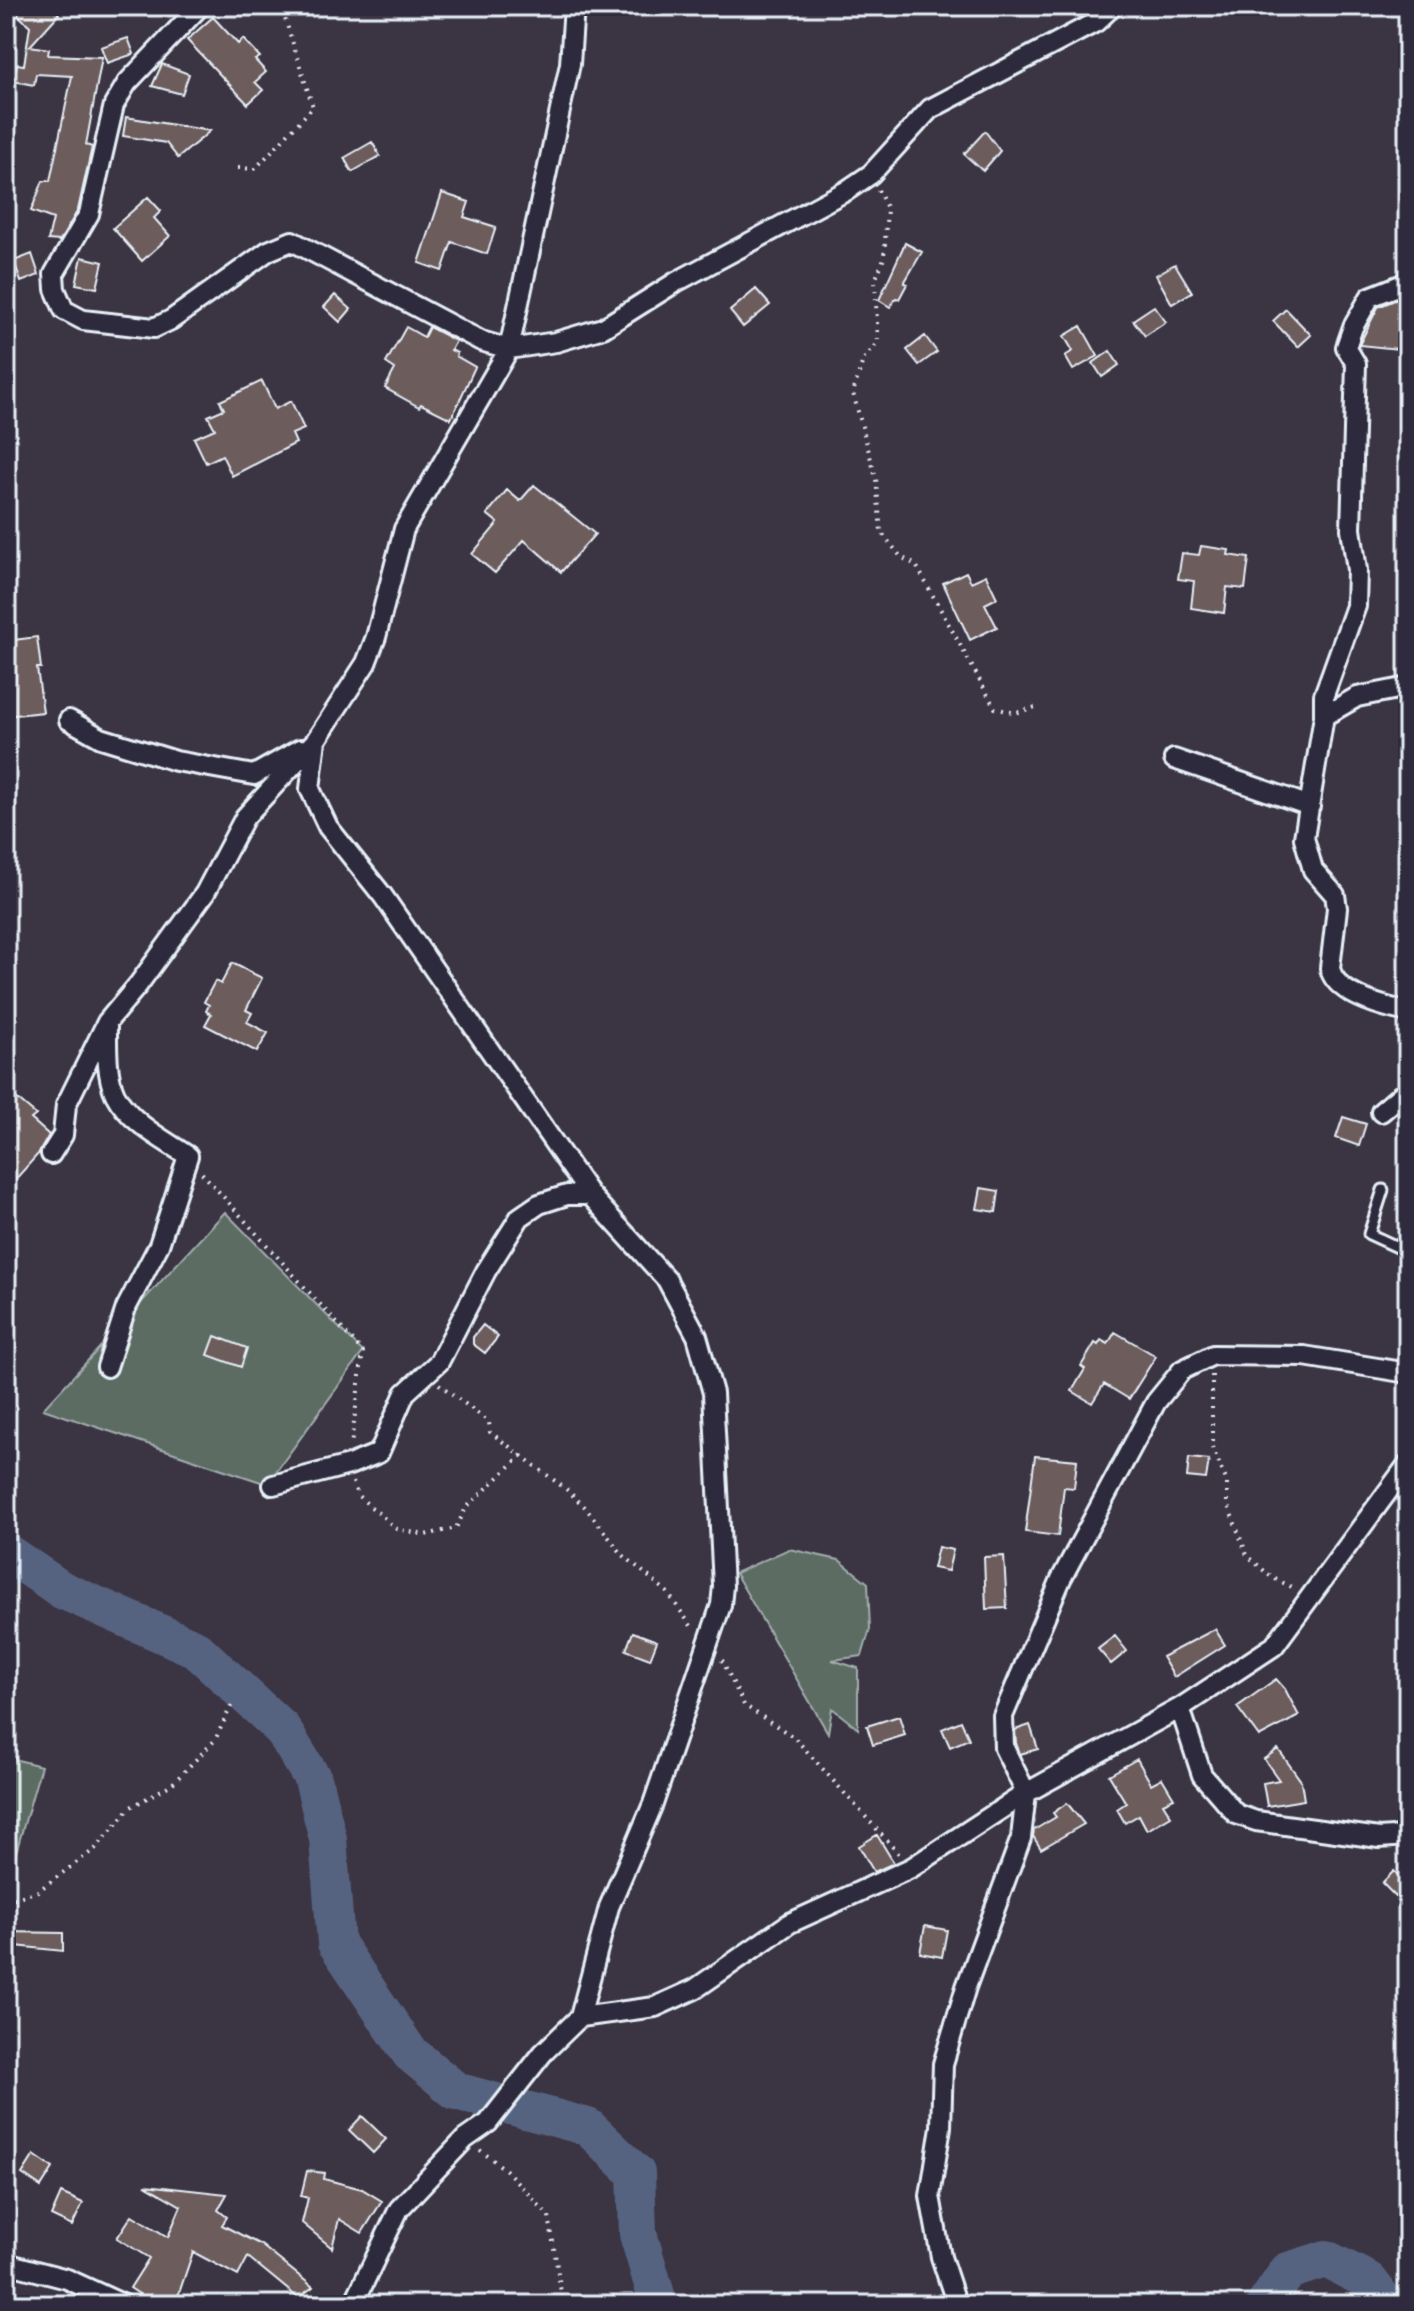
<svg xmlns="http://www.w3.org/2000/svg" width="1414" height="2311" font-family="Dekko,sans-serif">
  <style>
    .green { fill: #5c6c63; stroke: #a2aeae; stroke-width: 2 }
    .lines { fill: none; stroke-linecap: round; stroke-linejoin: round }
    .river { stroke: #576380; stroke-width: 38 }
    .building { fill: #6d5b5b; stroke: #e8f1f8; stroke-width: 2 }
    .service-casing { stroke: #e8f1f8; stroke-width: 15 }
    .minor-casing { stroke: #e8f1f8; stroke-width: 24 }
    .path { stroke: #e8f1f8; stroke-width: 4; stroke-dasharray: 2 6; stroke-linecap: butt }
    .service { stroke: #2f2a3d; stroke-width: 9 }
    .minor { stroke: #2f2a3d; stroke-width: 18 }
  </style>
  <rect width="100%" height="100%" fill="#3b3443"/>
  <filter id="ink" filterUnits="userSpaceOnUse"><feTurbulence type="fractalNoise" baseFrequency=".0125" numOctaves="2"/><feDisplacementMap in="SourceGraphic" scale="16" xChannelSelector="R" yChannelSelector="G"/><feConvolveMatrix kernelMatrix="1 2 1 2 8 2 1 2 1" color-interpolation-filters="sRGB"/></filter>
  <g filter="url(#ink)">
    <path class="green" d="M225,1212L363,1352L267,1484L43,1409Z
      M789,1549L839,1560L868,1583L870,1629L862,1656L832,1660L858,1668V1729L832,1708L828,1733L735,1573Z
      M6,1757L41,1766L6,1887Z"/>
    <g class="lines">
      <path class="river" d="M6,1552L62,1590L196,1649L282,1729L313,1779L328,1839L336,1943L410,2053L456,2091L588,2127L636,2173L638,2234L659,2305
        M1265,2305L1288,2271L1326,2259L1369,2281L1387,2305"/>
    </g>
    <path class="building" d="M8,6H51L59,14L30,46L49,49L48,55L102,57L86,145L92,147L78,210L60,241L48,240L53,219L31,211L43,181H50L72,76L36,74L34,85L13,81L17,64L24,65L30,26Z
      M213,17L238,44L243,39L260,57L255,60L266,72L255,82L263,90L248,104L187,40Z
      M128,38L134,54L107,63L101,47Z
      M162,64L189,74L182,94L152,86Z
      M126,117L210,131L178,158L166,143L123,136Z
      M985,131L1000,151L983,171L964,154Z
      M372,142L380,156L352,172L344,158Z
      M442,193L469,202L464,217L496,227L487,254L452,242L442,271L419,263Z
      M148,197L161,211L154,218L170,236L142,261L113,228Z
      M905,243L922,252L904,283L907,284L899,299L896,298L890,307L879,300Z
      M32,254L39,275L21,282L14,261Z
      M82,257L103,262L97,288L76,284Z
      M1175,264L1192,292L1172,304L1156,275Z
      M756,289L770,305L743,327L730,311Z
      M335,295L351,309L340,322L324,307Z
      M1402,297L1408,298V350L1359,345L1378,307Z
      M1154,306L1166,322L1145,336L1133,320Z
      M1286,309L1311,335L1298,347L1273,321Z
      M1081,326L1098,356L1073,370L1065,356L1073,351L1064,336Z
      M406,327L424,337L429,327L456,341L451,350L457,353L456,356L475,367L451,419L421,404L419,407L385,388L395,369L386,363Z
      M925,336L937,352L919,365L907,350Z
      M1110,351L1119,365L1102,377L1093,363Z
      M262,381L275,409L291,401L304,429L292,434L296,443L232,476L222,455L206,463L194,438L215,429L208,416L224,409L220,401Z
      M534,485L595,534L561,572L524,540L495,573L472,554L498,523L487,514L507,490L520,501Z
      M1201,546L1229,550L1228,555L1249,558L1245,589L1227,587L1224,613L1191,608L1194,581L1178,579L1182,553L1199,555Z
      M966,572L971,582L986,575L997,598L985,604L997,627L970,640L943,583Z
      M37,637L41,668H37L43,712L6,716V641Z
      M232,963L262,978L246,1010L252,1013L247,1022L268,1033L257,1052L205,1025L211,1014L206,1011L209,1005L204,1002L215,981L221,984Z
      M6,1093L14,1100L16,1098L36,1115L31,1119L49,1135L39,1153L6,1190Z
      M1343,1117L1366,1124L1359,1146L1336,1138Z
      M981,1188L999,1191L996,1212L977,1209Z
      M483,1325L498,1337L485,1353L473,1344V1337Z
      M1115,1332L1156,1356L1129,1399L1104,1384L1092,1403L1072,1391L1085,1369L1081,1366L1095,1343L1098,1345L1101,1340L1108,1344Z
      M215,1336L247,1348L241,1367L208,1355Z
      M1035,1456L1077,1460L1074,1488L1064,1487L1058,1536L1025,1532Z
      M1189,1458L1209,1460L1206,1479L1187,1477Z
      M938,1547L953,1550L948,1571L933,1568Z
      M1004,1556L1007,1608L986,1609L984,1557Z
      M1215,1629L1225,1645L1174,1677L1162,1657Z
      M633,1632L657,1641L650,1659L626,1650Z
      M1115,1636L1127,1651L1111,1664L1098,1649Z
      M1276,1679L1285,1689L1299,1716L1259,1737L1237,1707Z
      M899,1716L905,1735L873,1745L867,1726Z
      M961,1721L969,1739L950,1747L942,1729Z
      M1030,1725L1038,1749L1020,1754L1016,1743L1015,1730Z
      M1278,1749L1301,1781L1304,1800L1267,1806L1263,1783L1279,1780L1264,1759Z
      M1137,1759L1151,1784L1162,1778L1174,1798L1163,1803L1171,1816L1147,1830L1139,1815L1125,1823L1117,1809L1126,1803L1109,1775Z
      M1067,1803L1084,1824L1041,1849L1033,1836L1034,1830L1056,1817L1053,1813Z
      M877,1835L894,1863L874,1872L859,1846Z
      M1394,1871L1408,1885L1396,1897L1382,1883Z
      M925,1926L947,1930L942,1957L920,1953Z
      M6,1932L63,1933V1951L6,1945Z
      M362,2116L386,2139L373,2153L349,2130Z
      M34,2155L53,2168L41,2187L22,2174Z
      M307,2171L325,2173L324,2179L362,2189L382,2201L362,2233L339,2219L332,2248L302,2223L308,2198L301,2196Z
      M145,2185L227,2194L218,2210L227,2217L222,2225L261,2245L313,2287L298,2298L248,2257L238,2276L193,2252L175,2305H156L130,2288L149,2258L117,2238L132,2215L168,2237L181,2206Z
      M61,2193L83,2203L72,2226L51,2216Z"/>
    <g class="lines">
      <defs>
        <path id="service" d="M1383,1190L1369,1234L1408,1252"/>
        <path id="minor" d="M200,6L127,83L114,105L89,214L54,274L55,289L64,310L83,320L154,328L171,320L268,251L292,241L481,341L509,349L556,342L603,328L676,282L846,191L871,174L930,109L1096,22L1113,6
          M1408,687L1357,697L1324,716L1304,838L1313,870L1335,895L1337,908L1330,968C1335,995 1384,1007 1408,1012
          M1324,716V695L1356,606L1357,570L1351,529L1356,364L1346,347L1353,327L1370,297L1403,284L1408,278
          M69,720L101,738L176,761L254,775L300,749
          M316,740L310,789L328,827L383,896L590,1195L667,1280L697,1336L713,1393L723,1586L721,1605L653,1804L609,1907L580,2017L543,2053L488,2123L465,2139L399,2209L353,2305
          M1174,759L1310,806
          M107,1024C107,1046 106,1075 115,1094C130,1123 163,1139 188,1156L159,1245L126,1308L107,1367
          M1381,1112L1401,1095H1408
          M51,1154L63,1135L66,1105L107,1022L138,985L205,893L245,817L316,740L366,663L376,637L404,529L509,349L570,64L574,6
          M273,1485L349,1465L379,1453L405,1393L439,1362L486,1271L520,1217L539,1204L567,1195H590
          M1180,1708L1202,1775L1236,1814L1256,1821L1379,1838L1408,1836
          M580,2017L655,2007L695,1989L790,1923L911,1868L1026,1793L1180,1708L1274,1646L1408,1464
          M6,2263L67,2279L124,2305
          M954,2296L941,2257L930,2196L941,2127L943,2064L966,1987L1021,1838L1026,1793L1004,1748L1003,1716L1061,1579L1156,1402L1182,1370L1213,1355L1304,1356L1408,1373"/>
      </defs>
      <use href="#service" class="service-casing"/>
      <use href="#minor" class="minor-casing"/>
      <path class="path" d="M238,168L255,169L313,107L281,6
        M878,190L887,208L884,258L875,281L878,343L863,360L853,393L876,478L881,532L901,557L916,565L995,708L1015,713L1036,707
        M202,1173L363,1352L351,1446
        M1212,1375V1447L1227,1482V1503L1247,1555L1271,1577L1296,1589
        M439,1384L489,1422L490,1432L567,1490L584,1506L623,1555L667,1592L694,1630
        M353,1482L357,1495L397,1529L425,1535L456,1528L466,1508L522,1455
        M722,1660L744,1705L795,1738L899,1854
        M6,1901L38,1891L95,1849L131,1807L172,1784L215,1740L233,1702
        M480,2150L506,2170L549,2216L563,2305"/>
      <use href="#service" class="service"/>
      <use href="#minor" class="minor"/>
    </g>
  </g>
  <rect width="1414" height="2311" fill="none" stroke="#2f2a3d" stroke-width="32"/>
  <rect x="16" y="16" width="1382" height="2279" fill="none" stroke="#e8f1f8" stroke-width="3" filter="url(#ink)"/>
</svg>
